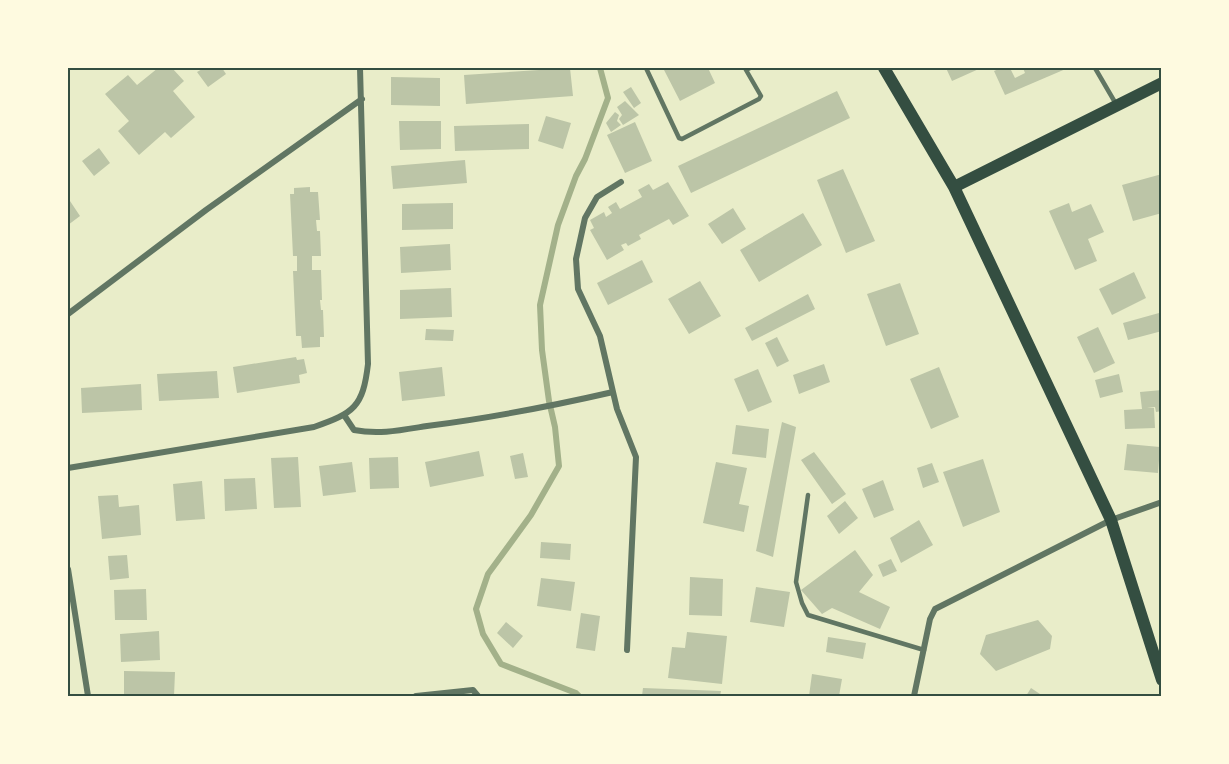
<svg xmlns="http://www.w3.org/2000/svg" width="1229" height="764" font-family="'Noto Sans',sans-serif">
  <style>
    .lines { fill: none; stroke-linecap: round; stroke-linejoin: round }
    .stream { stroke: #a3b18a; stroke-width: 6 }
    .building { fill: #bcc5a7 }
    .service { stroke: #617663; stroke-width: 4.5 }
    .minor { stroke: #617663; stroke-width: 6 }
    .secondary { stroke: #344e41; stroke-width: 12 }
    .neatline { fill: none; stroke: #344e41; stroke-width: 2 }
  </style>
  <rect width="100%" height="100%" fill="#e9edc9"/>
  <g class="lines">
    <path class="stream" d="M579,696L576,693L501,664L483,634L476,609L488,574L531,515L559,466L555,427L549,401L542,350L540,305L558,225L576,176L585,159L608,98L600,68"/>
  </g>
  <path class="building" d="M158,68H172L184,81L173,91L195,117L171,138L165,132L139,155L118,131L129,121L105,94L128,75L137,85Z
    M204,68H222L226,74L208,87L197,72Z
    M570,68L573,96L466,104L464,75Z
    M663,68H708L715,83L680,101Z
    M946,68H981L952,81Z
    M1001,68H1010L1015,78L1025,73L1023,68H1068L1005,95L994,71Z
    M391,77L440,78V106L391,105Z
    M631,87L641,103L634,108L623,92Z
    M837,91L850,118L691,193L678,166Z
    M625,101L639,115L623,125L619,119L622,115L617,107Z
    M615,112L619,115L617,121L621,125L611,132L606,123Z
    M546,116L571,123L563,149L538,141Z
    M399,121H441V149L400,150Z
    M635,122L652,161L625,173L607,135Z
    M529,124V149L455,151L454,126Z
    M99,148L110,163L94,176L82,161Z
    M465,160L467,183L393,189L391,166Z
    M843,169L875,241L846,253L817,180Z
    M1162,174V213L1133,221L1122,185Z
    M668,182L689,216L673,225L669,219L639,235L641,239L628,246L626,243L621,245L624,250L607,260L590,230L594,228L590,220L604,212L606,217L612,213L608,207L616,202L620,209L642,197L638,190L649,184L653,190Z
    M310,187V192H318L320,220H316L317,231H320L321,256H312V270H321L322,300H320L321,310H323L324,337H320V347L302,348L301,336H296L293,271H297V256H293L290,194H294V188Z
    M68,198L80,216L68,225Z
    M453,203V229L402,230V204Z
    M1069,203L1072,212L1091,204L1104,232L1088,239L1097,261L1075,270L1049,211Z
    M733,208L746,229L722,244L708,224Z
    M803,213L822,245L759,282L740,250Z
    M450,244L451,270L401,273L400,247Z
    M642,260L653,282L608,305L597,283Z
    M1134,272L1146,298L1112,315L1099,289Z
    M700,281L721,316L689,334L668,299Z
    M900,283L919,334L886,346L867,294Z
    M451,288L452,317L400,319V290Z
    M808,294L815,309L752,341L745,328Z
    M1159,313L1162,331L1128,340L1123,323Z
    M1098,327L1115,363L1094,373L1077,337Z
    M426,329L454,330L453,341L425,340Z
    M777,337L789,361L777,367L765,343Z
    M296,357L297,360L304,359L307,373L299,375L300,383L237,393L233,367Z
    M824,364L830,382L799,394L793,375Z
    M442,367L445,396L402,401L399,372Z
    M939,367L959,417L931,429L910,379Z
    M758,369L772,402L748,412L734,379Z
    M217,371L219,398L159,401L157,374Z
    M1119,374L1123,392L1100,398L1095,380Z
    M141,384L142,410L82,413L81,388Z
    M1162,390V411L1156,412L1155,407L1147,408H1154L1155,428L1125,429L1124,410L1142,409L1140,392Z
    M782,422L796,427L773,557L756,551Z
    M736,425L769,429L766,458L732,454Z
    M1127,444L1160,447L1158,473L1124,470Z
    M479,451L484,476L430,487L425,462Z
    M814,452L846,494L832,504L801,460Z
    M523,453L528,477L515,479L510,456Z
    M298,457L301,507L274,508L271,458Z
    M398,457L399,488L370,489L369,458Z
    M983,459L1000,512L963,527L943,472Z
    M352,462L356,492L323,496L319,466Z
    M716,462L747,468L739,504L749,506L744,532L703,523Z
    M932,463L939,482L923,488L917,468Z
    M255,478L257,509L225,511L224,479Z
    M883,480L894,510L874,518L862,489Z
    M202,481L205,519L176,521L173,484Z
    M118,495L119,507L139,505L141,535L102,539L98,496Z
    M845,501L858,518L839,534L827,516Z
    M919,520L933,545L901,563L890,538Z
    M541,542L571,544L570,560L540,558Z
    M855,550L873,575L859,592L890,607L880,629L832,608L822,614L801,590Z
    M127,555L129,578L110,580L108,556Z
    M891,559L897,571L883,577L878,565Z
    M690,577L723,579L722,616L689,615Z
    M541,578L575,582L571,611L537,606Z
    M756,587L790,592L784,627L750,622Z
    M146,589L147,620H115L114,590Z
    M581,613L600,616L595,651L576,648Z
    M1038,620L1052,636L1050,649L996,671L980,654L986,635Z
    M506,622L523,636L513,648L497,633Z
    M159,631L160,660L121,662L120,634Z
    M687,632L727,636L722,684L668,678L672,647L685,648Z
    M828,637L866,643L863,659L826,652Z
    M124,671L175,672L174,696H124Z
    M812,674L842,679L839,696H809Z
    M643,688L721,691L720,696H642Z
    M1031,688L1043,696H1026Z"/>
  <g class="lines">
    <path class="service" d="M646,68L679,138L682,139L759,99L761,96L746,70L750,68
      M1095,68L1116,104
      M808,495L796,582L802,603L808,615L924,650"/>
    <path class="minor" d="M68,314L206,210L362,99
      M613,392L600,336L578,289L576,259L585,218L597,197L621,182
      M344,415L354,430C379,435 402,430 427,426C490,418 552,406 613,392L617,409L636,457L627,650
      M68,468L314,427C354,413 363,407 368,364L360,68
      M68,569L88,696
      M416,696L473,690L478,696
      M914,696L930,619L935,609L1111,520L1162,502"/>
    <path class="secondary" d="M884,68L954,187L1111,520L1162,680
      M954,187L1162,83"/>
  </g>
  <rect width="1229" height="764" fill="none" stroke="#fefae0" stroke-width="138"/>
  <rect x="69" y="69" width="1091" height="626" class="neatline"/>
</svg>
